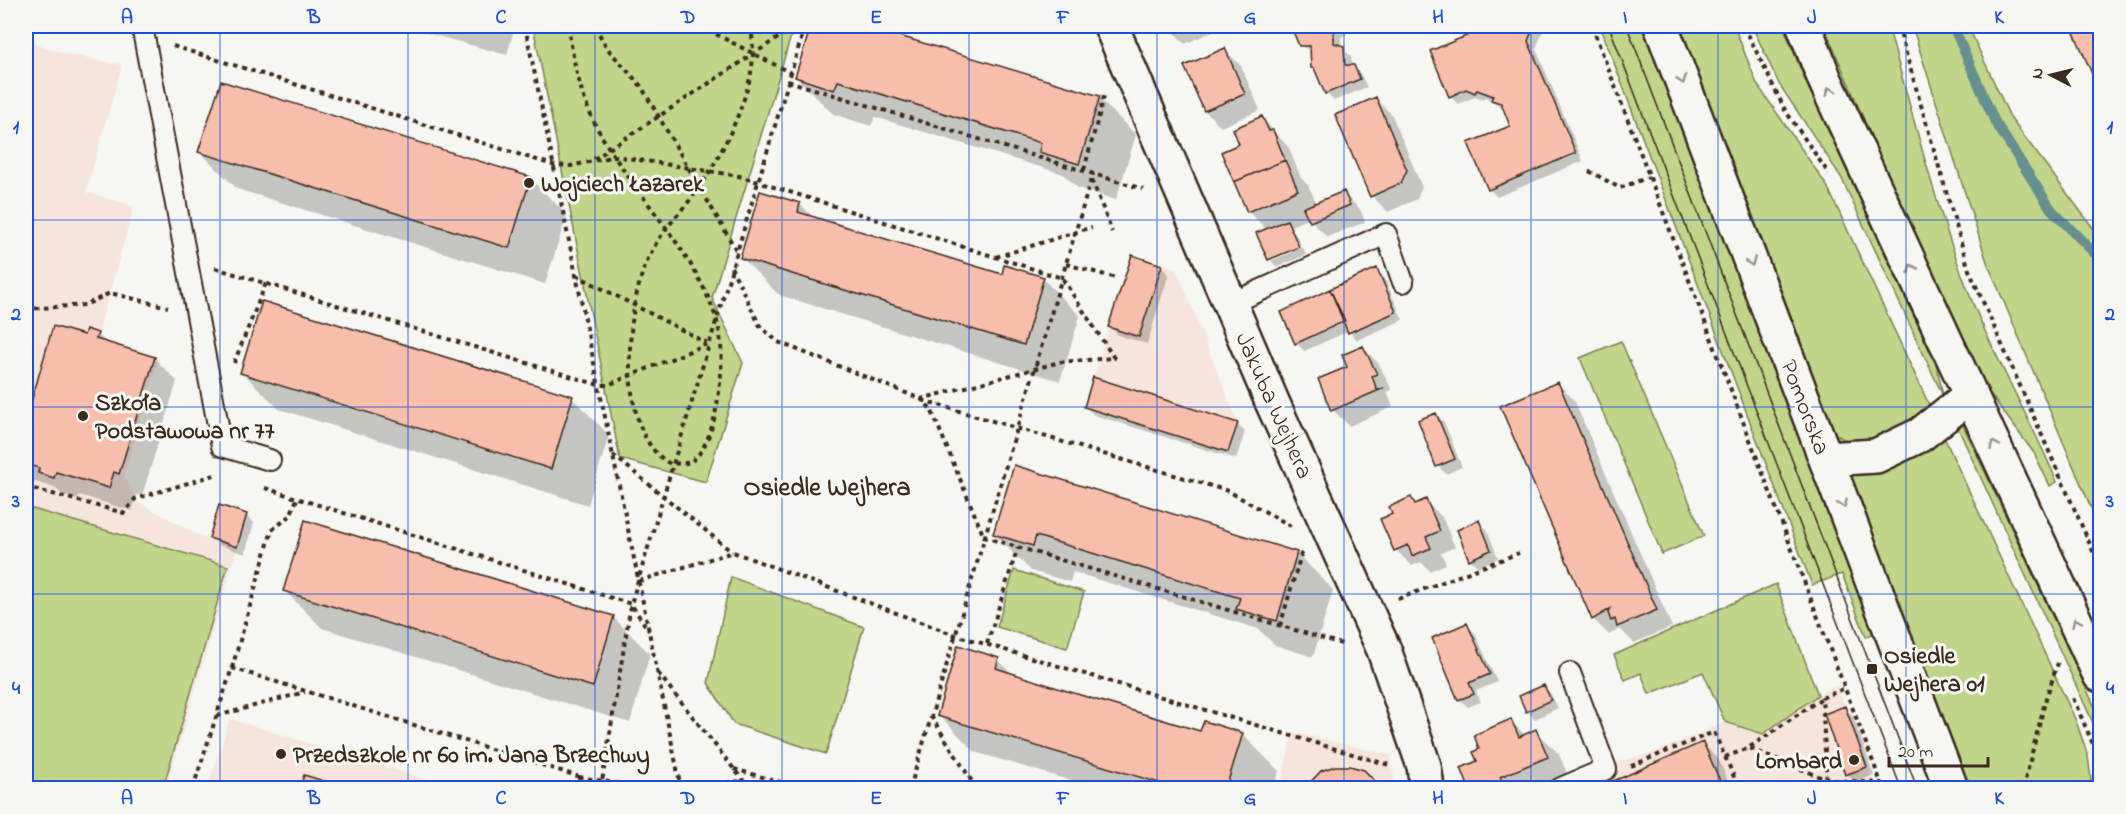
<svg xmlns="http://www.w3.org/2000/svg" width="2126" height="814" font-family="'Indie Flower',sans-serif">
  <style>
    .built { fill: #f6e5dd }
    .green { fill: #c0d58a; stroke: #7e8054; stroke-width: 1.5 }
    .shadow { fill: #0003; fill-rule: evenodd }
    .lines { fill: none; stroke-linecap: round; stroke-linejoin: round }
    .stream { stroke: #66908f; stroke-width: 10 }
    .building { fill: #f7beac; stroke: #3b2a1e; stroke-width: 1.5 }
    .lane-casing { stroke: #3b2a1e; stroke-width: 24 }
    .street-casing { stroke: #3b2a1e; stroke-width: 38 }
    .secondary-casing { stroke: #3b2a1e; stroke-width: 38 }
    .path { stroke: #3b2a1e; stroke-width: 4; stroke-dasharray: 4.5 4.5; stroke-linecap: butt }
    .lane { stroke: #f6f6f2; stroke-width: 20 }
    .street { stroke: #f6f6f2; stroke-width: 33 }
    .secondary { stroke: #f6f6f2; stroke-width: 33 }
    .tram { stroke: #3b2a1e; stroke-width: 1.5 }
    .oneway { stroke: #989088 }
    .grid { fill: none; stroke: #1d4ed8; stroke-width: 1.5; stroke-opacity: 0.55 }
    .poi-dot { fill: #3b2a1e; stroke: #f6f6f2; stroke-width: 2 }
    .labels { text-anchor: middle; stroke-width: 6; stroke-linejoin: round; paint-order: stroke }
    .poi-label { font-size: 24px; font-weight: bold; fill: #3b2a1e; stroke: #f6f6f2; text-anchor: start }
    .street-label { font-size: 24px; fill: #3b2a1e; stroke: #f6f6f2 }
    .neighbourhood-label { font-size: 26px; font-weight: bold; fill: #3b2a1e; stroke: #f6f6f2 }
    .neatline { fill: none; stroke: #1d4ed8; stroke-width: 2 }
    .grid-label { font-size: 20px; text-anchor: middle; font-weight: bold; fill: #1d4ed8 }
  </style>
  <rect width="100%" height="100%" fill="#f6f6f2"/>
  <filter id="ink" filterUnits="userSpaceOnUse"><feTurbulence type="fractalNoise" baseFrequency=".0167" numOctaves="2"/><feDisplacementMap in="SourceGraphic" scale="12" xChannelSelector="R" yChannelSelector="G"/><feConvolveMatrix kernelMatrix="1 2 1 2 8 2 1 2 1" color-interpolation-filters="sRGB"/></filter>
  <g filter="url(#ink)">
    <path class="built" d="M26,41L66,54L122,65L86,192L134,206L97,337L159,358L124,475L137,501L198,535L237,549L166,788H26Z
      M1132,255L1176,268L1238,423L1228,452L1084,407Z
      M1837,685L1876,788H1542L1588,769L1651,754L1725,722L1764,734L1818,695Z
      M230,719L455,788H207Z
      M1293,732L1390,755L1395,788H1280Z"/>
    <path class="green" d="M533,26H794L712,298L743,363L706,482L620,459Z
      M1600,26H1645L1876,632L1866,637L1842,574L1812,585Z
      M1677,26H1734L1757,84L1827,186L1932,411C1902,427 1860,461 1830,429Z
      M1752,26H1783L1805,80L1937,367L1943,396L1841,177L1779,84Z
      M1824,26H1888C1913,116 1936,209 1970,296C1995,360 2031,419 2057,482L2050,486L2034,453L1985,387L1897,197Z
      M1912,26H1968L2011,119L2100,237V529L1987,262Z
      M1621,341L1704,536L1662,554L1580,358Z
      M1963,425L2100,718V738L1958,428Z
      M1943,435L2076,721L2088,756L2092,788H1968L1846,472Z
      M26,507L228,566L163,788H26Z
      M1014,570L1084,592L1067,648L997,627Z
      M731,577L864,627L826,754L734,724L708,683Z
      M1776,584L1818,695L1763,734L1725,722L1703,672L1649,694L1641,673L1625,680L1614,655Z"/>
    <path class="shadow" d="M401,26H515L507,55Z
      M812,26H861L1099,98L1136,135L1116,200L1078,188L1063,174L875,117L871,126L833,114L796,77Z
      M1168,26H1219L1220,28L1185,44Z
      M1292,26H1343L1347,34L1341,37V47L1351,56L1352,66L1361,75L1367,87L1334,101L1326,93L1318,73L1312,67V53L1301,45ZM1343,51H1346L1347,72L1344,73Z
      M1493,26H1537L1543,31L1536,49L1583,161L1497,197L1489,189L1512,126L1505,109L1485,97L1483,100L1475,97L1458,104L1450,96L1431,52Z
      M2083,26H2100V88L2074,29Z
      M1225,50L1241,66L1260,110L1221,127L1205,111L1186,66Z
      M1376,99L1392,115L1422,187L1417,199L1388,212L1372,196Z
      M1262,118L1289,148L1301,178L1308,185L1317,204L1343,193L1360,209L1365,222L1327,237L1309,218L1291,226L1301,244L1270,258V261L1267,230L1248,211L1241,145Z
      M200,152L530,178L567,215L545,284L237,189Z
      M800,204L814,218L1003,276L1043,279L1080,316L1060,381L779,295L742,258Z
      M1303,247L1306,255L1277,267L1271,261Z
      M1161,266L1169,274L1147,344L1118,335L1110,327Z
      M1376,270L1384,277L1403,320L1357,340L1349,331L1304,351L1296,343Z
      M54,328L85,337L97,334L107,344L154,358L177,381L142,496L137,495L132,511L79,495L77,500L63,495L55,488L26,479V426Z
      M1362,347L1379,364L1392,390L1387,392L1393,407L1349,426L1333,410L1349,368Z
      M242,372L572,398L609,435L588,505L279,409Z
      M1557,383L1574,400L1672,627L1634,643L1620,629L1609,635L1593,619Z
      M1086,407L1237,424L1245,432L1236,459L1094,415Z
      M1436,414L1444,422L1462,467L1446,474L1438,466Z
      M1015,467L1297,553L1333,590L1313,657L1275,645L1258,629L1073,572L1070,582L1031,571L994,534Z
      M1411,499L1417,505L1425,501L1442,517L1455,547L1441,553L1446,564L1430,571L1421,562L1412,566L1396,550L1382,520L1394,515Z
      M246,515L254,523L245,554L219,545L211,538Z
      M1479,522L1487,529L1498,558L1478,567L1470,559Z
      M285,591L613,617L650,654L630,723L322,628Z
      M1467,625L1475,633L1497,682L1476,691L1481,702L1468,707L1460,700L1434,639Z
      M998,660L1014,676L1201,733L1242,734L1279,771L1274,788H1095L975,752L939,715Z
      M1544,686L1551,694L1558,708L1535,719L1527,711Z
      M1845,708L1853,716L1874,775L1855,782L1847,774Z
      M1511,721L1525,735L1535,731L1559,754L1570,781L1551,788H1471L1463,769L1479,762L1481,750Z
      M1703,744L1719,760L1731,788H1601Z
      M1363,772L1383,788H1307L1322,773Z
      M305,777L336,786L338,788H302Z"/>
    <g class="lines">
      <path class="stream" d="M1953,26L1995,122L2051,209L2100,259"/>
    </g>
    <path class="building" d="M811,26H866L1100,96L1079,164L1039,152L1041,143L838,81L834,90L795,77Z
      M1291,26H1340L1334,29V43L1344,46L1345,65H1354L1360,79L1325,94L1314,68H1311L1310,46H1299Z
      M1490,26H1534L1528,41L1576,153L1488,190L1468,143L1510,126L1501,103L1491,100L1493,96L1477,90L1475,93L1466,89L1449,97L1430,51Z
      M2079,26H2100V92L2072,28Z
      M1225,48L1245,94L1204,111L1184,66Z
      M221,81L531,177L509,248L198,152Z
      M1376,97L1407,170L1401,183L1370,197L1335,115Z
      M1262,116L1269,131L1273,130L1285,160L1234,182L1221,152L1239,144L1233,129Z
      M1285,160L1298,190L1247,212L1234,182Z
      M760,191L800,203L798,212L866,233L1002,274L1004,265L1044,277L1024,345L740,258Z
      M1344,191L1350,205L1310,222L1303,208Z
      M1287,220L1299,247L1268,260L1256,233Z
      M1132,255L1162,265L1139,337L1108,327Z
      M1377,268L1396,312L1348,333L1330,289Z
      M1330,289L1345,321L1295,344L1281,312Z
      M262,301L573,396L551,469L240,373Z
      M53,326L84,335L86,329L98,333L96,339L155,357L119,474L114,472L109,488L56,472L54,478L38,473L39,468L26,464V420Z
      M1363,346L1377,374L1372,376L1377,390L1384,388L1331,411L1318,379L1347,367L1342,355Z
      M1093,377L1238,423L1228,452L1084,407Z
      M1558,382L1657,610L1617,627L1615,619L1611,621L1608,613L1610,609L1592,620L1500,406Z
      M1436,413L1455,459L1436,467L1418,420Z
      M1014,465L1297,552L1277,621L1236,609L1240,598L1036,536L1033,546L993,534Z
      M1411,497L1415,504L1426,499L1440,531L1426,537L1431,548L1412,556L1408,545L1394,551L1380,519L1392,514L1389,507Z
      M219,505L247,514L237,547L209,538Z
      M305,520L614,616L593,687L283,591Z
      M1479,520L1491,550L1469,560L1457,530Z
      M1467,623L1490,674L1469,683L1474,694L1458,700L1432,638Z
      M958,645L999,658L996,668L1067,691L1200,731L1204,721L1243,733L1226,788H1176L937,716Z
      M1544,685L1551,700L1526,712L1519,696Z
      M1845,706L1867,767L1845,775L1824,714Z
      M1511,719L1519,737L1536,729L1548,757L1500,777L1505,788H1469L1461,768L1477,761L1473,752L1479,749L1474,735Z
      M1703,742L1723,788H1596L1623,777Z
      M1335,766H1350L1364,770L1382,788H1305L1321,771Z
      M304,775L337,785L336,788H300Z"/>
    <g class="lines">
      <defs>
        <path id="lane" d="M142,26L222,446L270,460
          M1230,304L1386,234L1403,282
          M1561,788L1606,769L1570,673"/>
        <path id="street" d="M1111,26L1273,404L1384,650L1424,766L1427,788"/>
        <path id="secondary" d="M1661,26L1951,788
          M1804,26L1825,80L2100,675
          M1826,459L1876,456L1920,435L1971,395"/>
      </defs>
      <use href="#lane" class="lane-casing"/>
      <use href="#street" class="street-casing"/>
      <use href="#secondary" class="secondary-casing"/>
      <path class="path" d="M525,26L681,788
        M568,26C573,59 579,91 594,122C628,189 690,243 715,315C726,346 721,384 715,415C712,429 704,454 690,462C685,464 676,463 671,464C614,436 625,300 651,253C662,230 682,211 697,191C721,157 753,94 753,53C753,44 752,34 751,26
        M595,26L606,47L641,86L736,250
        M700,26L791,73
        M1592,26L1883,788
        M1744,26L1785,110L1829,174
        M1898,26L1969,270L2100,567
        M173,46L553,165L571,166L615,156L739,176L1062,278L1114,358L1060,362L921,399
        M788,81L1143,189
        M594,159L796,26
        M1084,170L1104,96
        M1589,171L1620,188L1649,177
        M1092,180L1112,232
        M996,257L1092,227
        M1066,264L1116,278
        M731,267L760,326L778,342L921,399L931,409L984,537L1345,645
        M215,268L599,385H608L707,344
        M576,275L707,343
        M26,309L85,305L110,293L168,307
        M234,363L266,283
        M922,400L1228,491L1291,526
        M613,455L732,552
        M26,475L30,488L124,513L135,499L218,474
        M265,488L631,604L649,631
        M639,581L733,552L955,635L1389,765
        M1398,599L1519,553
        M1280,626L1302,551
        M987,644L1018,547
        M232,668L577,776L593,788
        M658,673L749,788
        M2073,698L2096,751L2100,776
        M217,716L305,692
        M931,716L976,788
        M1750,747L1822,698
        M1725,757L1749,748L1828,780L1882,783
        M1631,766L1714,732L1739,788
        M734,769L801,788
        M579,777L644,788
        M193,788L232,668L272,530L290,516L297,499
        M601,788L631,604L805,26
        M681,788L742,781
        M910,788L1093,173
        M1827,788L1822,698L1843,689
        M2023,788L2046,698L2058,663"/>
      <use href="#lane" class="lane"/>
      <use href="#street" class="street"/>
      <use href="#secondary" class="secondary"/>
      <path class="tram" d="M1609,26L1901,788
        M1627,26L1917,788"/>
    </g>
    <defs><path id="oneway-chevron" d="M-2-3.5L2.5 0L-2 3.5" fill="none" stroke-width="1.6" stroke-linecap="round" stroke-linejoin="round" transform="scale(1.5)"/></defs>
    <g class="oneway">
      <use href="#oneway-chevron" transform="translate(1682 80) rotate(69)"/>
      <use href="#oneway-chevron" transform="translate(1830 91) rotate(-115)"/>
      <use href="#oneway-chevron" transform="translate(1751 262) rotate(69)"/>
      <use href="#oneway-chevron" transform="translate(1912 268) rotate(-115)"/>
      <use href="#oneway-chevron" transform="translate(1994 445) rotate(-115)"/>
      <use href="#oneway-chevron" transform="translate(1843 504) rotate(69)"/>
      <use href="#oneway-chevron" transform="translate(2076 622) rotate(-115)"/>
    </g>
  </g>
  <path class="grid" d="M220,26V788M408,26V788M595,26V788M782,26V788M969,26V788M1157,26V788M1344,26V788M1531,26V788M1718,26V788M1906,26V788M26,220H2100M26,407H2100M26,594H2100"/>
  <g class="poi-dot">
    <circle cx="529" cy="183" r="6"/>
    <circle cx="83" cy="416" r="6"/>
    <rect x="1866" y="663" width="12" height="12" rx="3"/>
    <circle cx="281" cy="754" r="6"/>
    <circle cx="1854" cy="760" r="6"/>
  </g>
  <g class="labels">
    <g class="poi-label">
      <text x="541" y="191">Wojciech Łazarek</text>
      <text x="95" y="410">Szkoła<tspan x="95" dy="28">Podstawowa nr 77</tspan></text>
      <text x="1884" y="663">Osiedle<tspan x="1884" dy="28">Wejhera 01</tspan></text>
      <text x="293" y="762">Przedszkole nr 60 im. Jana Brzechwy</text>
      <text x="1842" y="768" text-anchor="end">Lombard</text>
    </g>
    <g class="street-label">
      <text transform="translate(1275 405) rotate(66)" y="8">Jakuba Wejhera</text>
      <text transform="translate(1806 407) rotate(69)" y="8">Pomorska</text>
    </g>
    <g class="neighbourhood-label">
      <text x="827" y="495">Osiedle Wejhera</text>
    </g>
  </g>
  <rect width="2126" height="814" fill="none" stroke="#f6f6f2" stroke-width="66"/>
  <g transform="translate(2051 75) rotate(277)" stroke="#f6f6f2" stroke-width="4.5" paint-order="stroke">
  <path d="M0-4.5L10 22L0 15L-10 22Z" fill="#3b2a1e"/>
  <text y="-9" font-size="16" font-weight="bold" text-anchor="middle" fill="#3b2a1e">N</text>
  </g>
  <path d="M1889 757v9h99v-9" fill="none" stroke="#3b2a1e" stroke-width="3"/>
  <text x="1898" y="757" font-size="18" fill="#3b2a1e" stroke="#f6f6f2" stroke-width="4.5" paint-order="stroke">20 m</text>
  <rect x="33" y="33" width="2060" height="748" class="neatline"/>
  <g class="grid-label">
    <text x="127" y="23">A</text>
    <text x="314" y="23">B</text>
    <text x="501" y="23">C</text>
    <text x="688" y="23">D</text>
    <text x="876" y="23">E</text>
    <text x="1063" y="23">F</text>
    <text x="1250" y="23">G</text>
    <text x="1438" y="23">H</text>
    <text x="1625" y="23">I</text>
    <text x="1812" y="23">J</text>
    <text x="1999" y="23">K</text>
    <text x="16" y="133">1</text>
    <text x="2110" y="133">1</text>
    <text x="16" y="320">2</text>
    <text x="2110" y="320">2</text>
    <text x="16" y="507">3</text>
    <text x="2110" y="507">3</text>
    <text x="16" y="694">4</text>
    <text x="2110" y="694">4</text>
    <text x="127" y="804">A</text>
    <text x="314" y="804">B</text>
    <text x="501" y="804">C</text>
    <text x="688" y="804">D</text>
    <text x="876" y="804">E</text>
    <text x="1063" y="804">F</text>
    <text x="1250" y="804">G</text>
    <text x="1438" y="804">H</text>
    <text x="1625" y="804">I</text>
    <text x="1812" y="804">J</text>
    <text x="1999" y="804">K</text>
  </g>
</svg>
